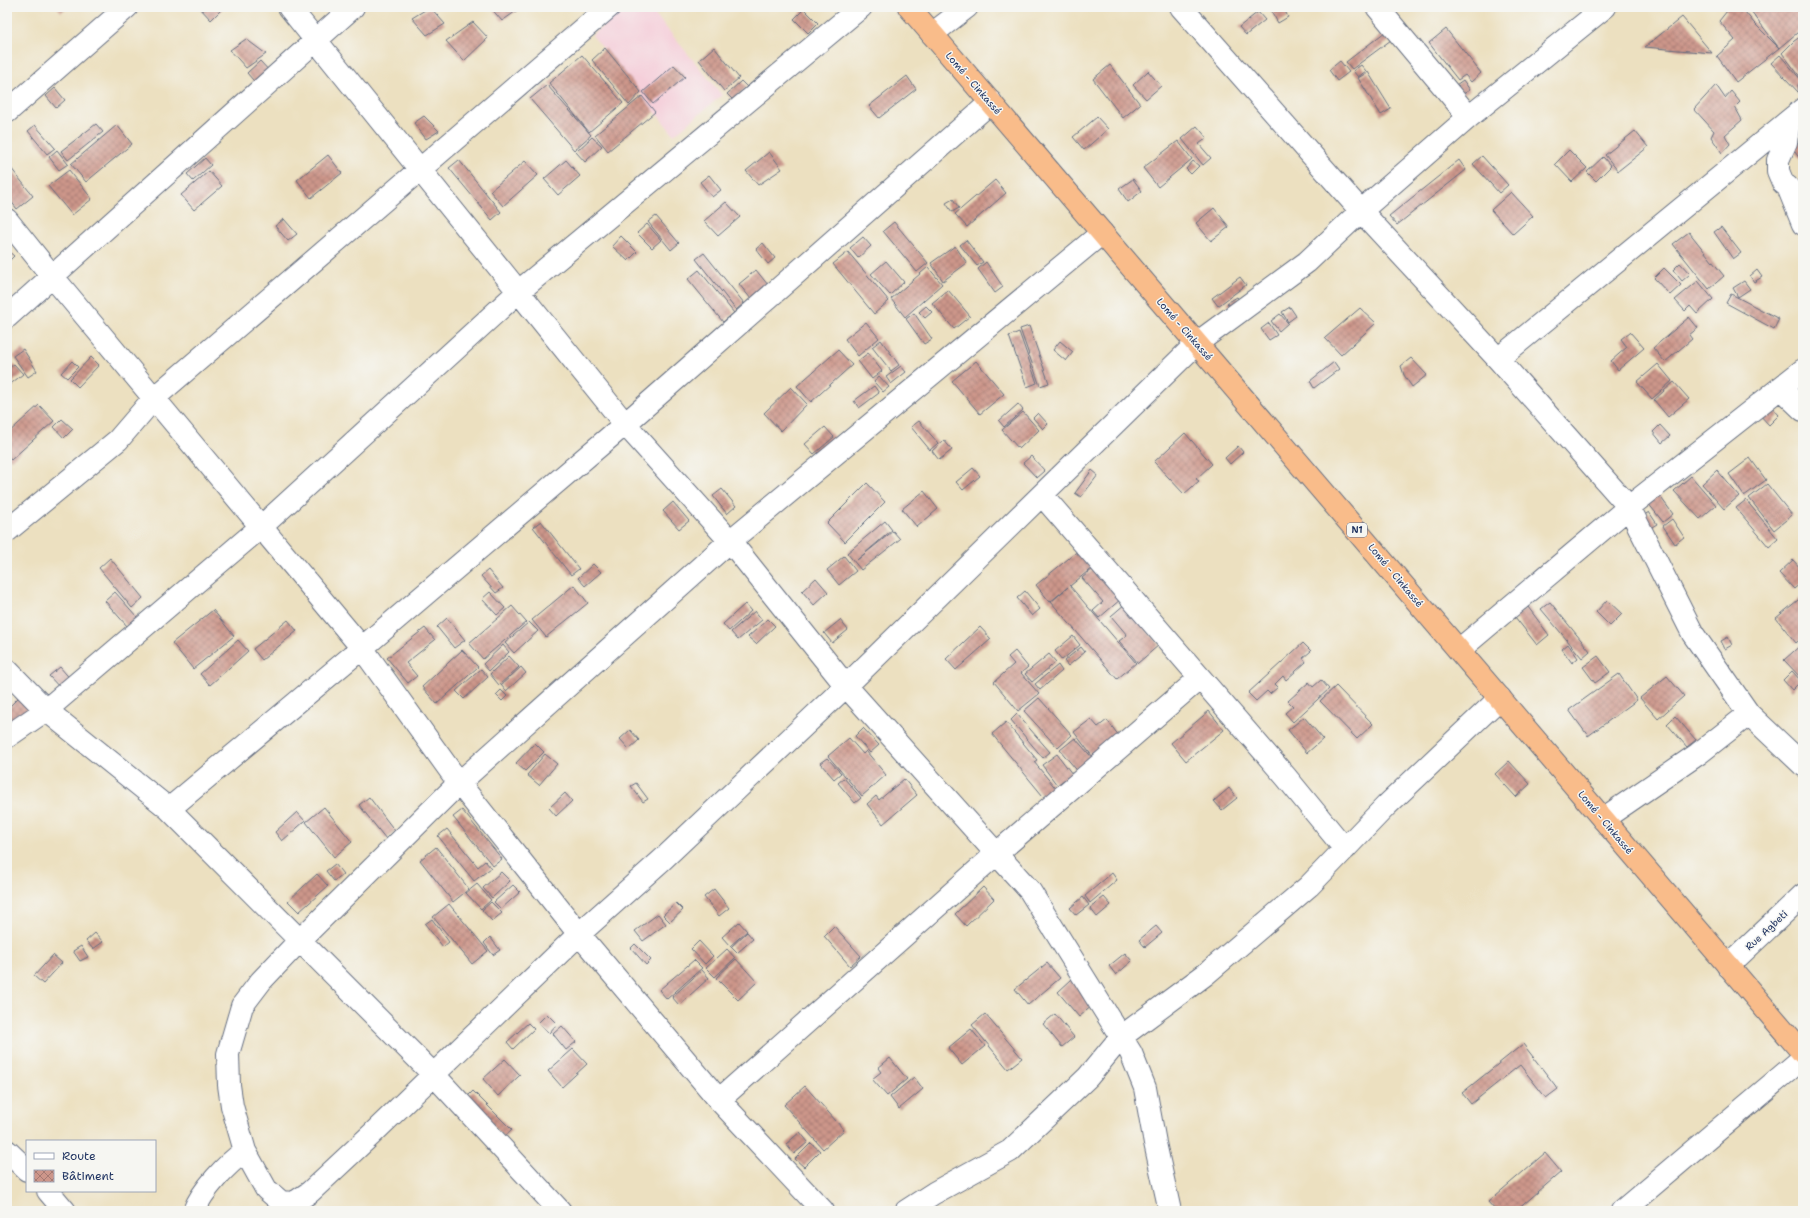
<svg xmlns="http://www.w3.org/2000/svg" width="1810" height="1218" font-family="'Shantell Sans',sans-serif">
  <style>
    .built { fill: #f5cfda }
    .building { fill: url(#building-cross-hatch) }
    .lines { fill: none; stroke-linecap: round; stroke-linejoin: round }
    .minor-casing { stroke: #646d80; stroke-width: 24 }
    .highway-casing { stroke: #646d80; stroke-width: 24 }
    .minor { stroke: #fff; stroke-width: 22 }
    .highway { stroke: #f9bc8a; stroke-width: 22 }
    .labels { text-anchor: middle; stroke-width: 3; stroke-linejoin: round; paint-order: stroke }
    .shield { fill: #f6f6f2; stroke: #5d6b8a; stroke-width: 1 }
    .shield-label { font-size: 9px; font-weight: bold; fill: #1b2f5e }
    .street-label { font-size: 10px; fill: #1b2f5e; stroke: #f6f6f2 }
  </style>
  <defs>
    <pattern id="building-cross-hatch" width="8" height="8" patternUnits="userSpaceOnUse"><rect width="8" height="8" fill="#cd968a"/><path d="M0 0l8 8M0 8l8-8" fill="none" stroke="#a67b74"/></pattern>
  </defs>
  <rect width="100%" height="100%" fill="#f6f6f2"/>
  <filter id="ink" filterUnits="userSpaceOnUse"><feTurbulence type="fractalNoise" baseFrequency=".025" numOctaves="2"/><feDisplacementMap in="SourceGraphic" scale="8" xChannelSelector="R" yChannelSelector="G"/><feConvolveMatrix kernelMatrix="1 2 1 2 8 2 1 2 1" color-interpolation-filters="sRGB"/></filter>
  <filter id="wash" filterUnits="userSpaceOnUse"><feTurbulence type="fractalNoise" baseFrequency=".012" numOctaves="4" result="noise"/><feDisplacementMap in="SourceGraphic" scale="16" xChannelSelector="R" yChannelSelector="G"/><feGaussianBlur stdDeviation="0.9" result="paint"/><feColorMatrix in="noise" values="0 0 0 0 0 0 0 0 0 0 0 0 0 0 0 0 0 1.4 0 .05"/><feComposite in="paint" operator="in"/></filter>
  <g filter="url(#wash)">
    <rect width="100%" height="100%" fill="#ece0c0"/>
    <path class="built" d="M627,7H649L722,95L674,135L592,35Z"/>
    <g id="blocks">
      <path class="building" d="M57,7H68L61,12Z
        M199,7H224L211,20Z
        M430,7L445,24L427,35L412,18Z
        M490,7H522L502,21Z
        M1269,7H1283L1288,17L1278,23Z
        M1723,7H1741L1754,23L1779,48L1736,82L1717,56L1735,40L1719,21L1727,11Z
        M1748,7H1803V28L1779,48Z
        M804,9L818,23L808,33L794,19Z
        M1258,12L1265,20L1246,35L1239,27Z
        M1682,17L1712,53L1645,47Z
        M473,22L488,38L464,61L446,41Z
        M1446,29L1481,73L1471,82L1465,75L1458,80L1429,43Z
        M1385,32L1391,40L1352,69L1346,62Z
        M1803,35V77L1801,78L1782,53L1794,41Z
        M246,39L266,54L246,68L230,50Z
        M714,47L739,78L724,91L699,60Z
        M605,48L641,92L629,105L592,60Z
        M582,55L623,103L589,132L549,83Z
        M1780,55L1802,81L1798,85L1799,93L1771,63Z
        M260,61L273,75L259,87L247,73Z
        M1340,61L1349,72L1337,81L1329,70Z
        M674,65L685,77L653,104L643,92Z
        M1110,65L1140,104L1123,118L1093,79Z
        M1361,65L1366,71L1358,77L1353,71Z
        M1148,71L1161,86L1146,99L1133,85Z
        M1368,72L1391,109L1381,115L1358,78Z
        M907,76L916,89L879,118L869,106Z
        M1463,80L1470,90L1463,94L1456,85Z
        M741,81L747,87L733,100L727,94Z
        M547,85L591,135L574,150L530,99Z
        M1716,85L1725,98L1731,91L1740,102L1735,107L1742,120L1725,135L1730,144L1722,153L1711,137L1714,131L1694,109Z
        M55,88L65,100L56,108L46,96Z
        M642,96L655,112L608,151L595,135Z
        M424,116L439,131L426,139L414,123Z
        M1097,117L1108,129L1084,150L1073,137Z
        M96,124L103,132L68,160L61,151Z
        M35,125L55,148L47,154L28,131Z
        M117,125L132,144L86,182L71,164Z
        M1197,126L1207,138L1199,144L1211,158L1203,165L1182,139Z
        M1635,131L1648,147L1618,171L1605,155Z
        M592,137L602,146L585,162L576,152Z
        M1803,139V163L1792,148Z
        M1178,141L1192,159L1158,187L1143,168Z
        M57,150L68,164L59,170L49,157Z
        M1569,150L1587,168L1572,182L1555,164Z
        M769,152L782,169L758,185L746,171Z
        M328,155L342,173L311,198L297,180Z
        M1482,156L1508,185L1499,193L1473,164Z
        M1603,157L1611,166L1596,181L1587,172Z
        M205,158L211,165L193,181L187,174Z
        M459,160L501,212L492,220L449,168Z
        M566,160L580,176L558,195L544,179Z
        M1459,160L1466,170L1397,225L1389,216Z
        M525,161L538,175L503,206L490,191Z
        M1193,161L1199,166L1191,174L1186,169Z
        M7,163L33,196L17,209L7,196Z
        M69,170L92,199L72,215L48,186Z
        M209,171L222,186L194,210L181,195Z
        M709,175L721,190L712,197L700,182Z
        M1133,179L1142,191L1128,202L1119,189Z
        M995,180L1006,193L967,227L955,214Z
        M1511,192L1533,216L1513,234L1491,210Z
        M953,199L959,208L952,212L946,203Z
        M726,202L740,217L718,236L704,221Z
        M1214,208L1229,227L1211,241L1196,223Z
        M656,216L679,243L671,250L648,222Z
        M284,219L297,234L288,241L275,226Z
        M894,222L928,263L917,272L883,231Z
        M647,224L661,240L652,248L637,233Z
        M1721,227L1741,253L1733,259L1714,232Z
        M1689,232L1724,276L1709,289L1673,244Z
        M621,236L637,252L628,261L612,246Z
        M863,237L871,246L858,258L850,248Z
        M966,240L983,262L977,266L960,245Z
        M763,243L775,258L768,264L756,249Z
        M955,246L967,263L943,281L931,263Z
        M7,250L14,256L7,263Z
        M848,252L889,301L874,314L833,264Z
        M704,253L744,303L736,310L696,259Z
        M886,261L904,282L890,295L871,274Z
        M986,262L1003,287L995,293L978,269Z
        M1680,263L1690,274L1682,281L1673,270Z
        M928,267L942,284L905,317L891,299Z
        M1664,268L1681,285L1670,295L1654,278Z
        M699,270L734,313L723,322L688,279Z
        M756,270L768,285L751,299L739,284Z
        M1757,270L1762,277L1754,282L1750,276Z
        M1240,277L1246,285L1218,306L1212,298Z
        M1698,281L1713,299L1697,314L1690,306L1685,311L1675,300Z
        M1744,281L1750,289L1738,297L1733,288Z
        M948,290L970,316L954,329L932,303Z
        M1731,294L1779,319L1774,329L1726,303Z
        M1237,297L1241,302L1232,309L1227,303Z
        M926,306L932,312L925,318L919,312Z
        M1290,307L1296,316L1288,322L1282,312Z
        M1360,308L1376,323L1341,355L1325,338Z
        M914,313L932,339L924,344L906,319Z
        M1280,314L1288,323L1279,331L1271,321Z
        M1689,317L1698,328L1689,335L1692,339L1665,362L1653,348Z
        M866,322L879,338L858,356L845,339Z
        M1269,323L1277,335L1269,340L1261,329Z
        M1029,326L1049,383L1040,386L1020,329Z
        M1019,332L1037,383L1027,387L1009,336Z
        M1630,332L1644,348L1618,370L1611,361L1627,347L1621,339Z
        M881,340L899,365L891,371L872,347Z
        M1060,341L1073,352L1066,361L1053,350Z
        M23,349L37,371L28,377L13,356Z
        M838,350L852,365L811,402L797,386Z
        M868,353L882,371L872,379L858,361Z
        M91,357L99,365L78,387L70,379Z
        M1411,358L1427,375L1412,387L1404,375L1401,366Z
        M72,361L78,367L67,378L61,373Z
        M976,361L1004,394L980,414L952,381Z
        M1334,362L1339,369L1314,388L1310,381Z
        M14,364L23,374L8,386L7,370Z
        M1658,364L1672,381L1652,399L1637,382Z
        M901,366L906,372L891,384L886,377Z
        M879,376L889,387L883,392L874,382Z
        M1674,382L1689,399L1668,417L1654,400Z
        M874,386L879,393L859,408L854,401Z
        M791,387L807,404L781,431L764,413Z
        M1018,404L1023,410L1004,427L999,421Z
        M39,405L54,421L11,460L7,456V434Z
        M1770,405L1779,415L1769,425L1759,414Z
        M1023,412L1039,430L1019,449L1002,430Z
        M1038,413L1048,424L1043,429L1033,418Z
        M62,419L73,429L64,438L54,427Z
        M919,421L938,443L930,450L911,427Z
        M1660,425L1670,436L1662,443L1653,432Z
        M825,427L834,437L814,454L805,444Z
        M1185,433L1212,464L1196,479L1199,481L1184,494L1154,462Z
        M944,440L952,450L939,460L932,451Z
        M1238,446L1243,452L1230,464L1225,458Z
        M1031,456L1045,471L1037,478L1023,463Z
        M1750,458L1766,480L1744,496L1729,474Z
        M973,468L980,476L963,490L956,482Z
        M1092,470L1098,475L1081,497L1075,493Z
        M1717,470L1739,496L1724,509L1702,484Z
        M1691,476L1716,505L1700,519L1674,491Z
        M867,483L885,502L845,542L827,523Z
        M1767,484L1792,515L1774,530L1749,498Z
        M722,489L736,506L727,514L713,496Z
        M924,491L938,509L917,527L902,509Z
        M1659,495L1673,514L1663,522L1648,503Z
        M1746,500L1778,539L1769,547L1736,508Z
        M673,502L689,521L679,529L663,511Z
        M1649,512L1657,524L1650,528L1643,516Z
        M1672,519L1684,537L1675,544L1663,526Z
        M541,521L579,569L571,575L533,527Z
        M885,521L892,530L857,560L893,531L900,539L861,570L847,553Z
        M1079,550L1093,567L1070,586L1136,663L1117,679L1051,602L1068,587L1050,602L1036,585Z
        M844,556L856,571L839,585L827,570Z
        M110,558L143,598L132,608L99,568Z
        M1793,560L1803,571V581L1794,589L1779,573Z
        M593,564L601,572L585,586L578,578Z
        M1094,568L1121,599L1099,618L1093,611L1103,602L1082,578Z
        M488,570L503,588L496,593L481,576Z
        M816,578L828,592L814,605L802,591Z
        M574,585L588,603L546,637L532,620Z
        M1025,591L1040,609L1032,616L1017,598Z
        M115,592L137,617L127,626L105,601Z
        M490,592L505,608L497,615L482,599Z
        M1803,596V637L1796,643L1776,618Z
        M1607,600L1622,614L1610,626L1596,612Z
        M1550,602L1590,651L1582,658L1541,609Z
        M745,604L751,611L729,631L723,624Z
        M1125,604L1159,645L1138,663L1119,641L1127,635L1111,616Z
        M512,606L526,622L483,659L469,643Z
        M1528,607L1549,635L1537,645L1515,617Z
        M213,610L234,636L193,669L172,643Z
        M755,611L762,620L738,640L731,632Z
        M447,618L465,640L454,648L437,627Z
        M768,619L775,626L756,644L748,637Z
        M288,620L297,631L262,660L253,649Z
        M840,620L848,630L832,643L824,633Z
        M529,622L538,631L514,653L505,643Z
        M980,627L991,639L956,670L946,659Z
        M425,628L435,640L406,663L417,676L408,683L387,658Z
        M1073,636L1080,645L1062,660L1055,651Z
        M1728,637L1732,645L1725,649L1721,641Z
        M238,640L248,651L210,685L200,674Z
        M1303,643L1311,651L1303,658L1306,662L1286,680L1283,676L1275,684L1278,687L1270,694L1267,691L1256,701L1248,693Z
        M1803,643V660L1801,662L1803,663V680L1784,660Z
        M1568,644L1578,658L1572,663L1562,649Z
        M503,645L509,652L489,671L483,664Z
        M1081,647L1085,652L1068,666L1064,661Z
        M462,650L478,667L437,704L422,687Z
        M1015,651L1028,667L1021,673L1039,694L1018,711L994,682L1014,664L1008,657Z
        M1049,654L1056,662L1032,682L1025,674Z
        M509,656L519,667L499,685L490,674Z
        M1598,656L1610,672L1595,683L1583,667Z
        M1058,665L1062,671L1040,690L1035,684Z
        M60,667L72,681L62,690L49,676Z
        M521,667L526,673L506,691L501,685Z
        M481,669L488,677L464,699L456,691Z
        M1792,671L1801,681L1792,690L1783,680Z
        M1619,674L1637,700L1588,736L1569,710Z
        M1667,676L1684,696L1658,719L1640,698Z
        M1321,680L1329,689L1293,722L1285,713L1293,706L1288,701L1309,682L1313,687Z
        M1336,686L1373,724L1357,739L1320,701Z
        M501,690L507,696L502,701L496,695Z
        M20,696L31,707L14,724L7,717V709Z
        M1039,698L1072,735L1058,748L1024,711Z
        M1209,711L1224,730L1186,761L1171,743Z
        M1017,714L1050,752L1043,758L1011,720Z
        M1675,716L1696,740L1687,747L1667,724Z
        M1304,717L1323,739L1307,753L1288,730Z
        M1091,719L1098,727L1107,720L1119,736L1092,756L1074,732Z
        M1006,722L1037,760L1034,762L1058,791L1047,801L992,734Z
        M863,728L879,745L870,753L855,736Z
        M630,730L639,740L629,749L620,739Z
        M849,738L863,754L866,751L886,775L862,796L828,756Z
        M1075,738L1095,761L1080,774L1060,750Z
        M535,743L544,752L525,771L516,763Z
        M545,754L557,764L539,785L527,775Z
        M1057,754L1072,774L1057,785L1042,765Z
        M827,758L841,773L834,779L820,763Z
        M1509,761L1530,784L1516,797L1495,774Z
        M844,778L861,798L855,803L838,783Z
        M904,779L917,795L883,824L867,804L876,796L879,800Z
        M636,783L648,799L643,802L631,786Z
        M1229,788L1237,798L1222,810L1214,801Z
        M565,793L572,801L556,816L549,808Z
        M369,797L395,831L386,839L359,805Z
        M324,807L352,842L334,857L306,822Z
        M462,810L502,859L493,866L453,817Z
        M297,812L305,821L282,841L275,832Z
        M447,829L478,867L485,861L491,868L474,881L438,836Z
        M436,847L469,889L453,902L420,860Z
        M335,864L343,874L334,881L326,871Z
        M501,872L510,881L492,898L483,888Z
        M1112,873L1117,880L1090,903L1085,896Z
        M317,874L328,886L299,912L288,901Z
        M477,884L491,900L481,909L466,893Z
        M513,885L520,892L501,909L494,902Z
        M983,887L994,899L966,926L955,914Z
        M714,889L729,908L719,916L704,897Z
        M1083,897L1089,905L1076,915L1070,908Z
        M1104,897L1111,905L1097,917L1090,908Z
        M491,902L502,913L492,921L482,910Z
        M676,903L683,910L670,922L663,915Z
        M449,904L488,951L472,964L433,917Z
        M658,914L666,924L643,941L635,931Z
        M432,919L449,942L443,947L425,924Z
        M739,922L747,931L730,946L722,937Z
        M834,926L861,956L850,966L824,936Z
        M1156,926L1162,933L1145,947L1139,940Z
        M747,932L753,939L737,953L731,947Z
        M95,933L103,942L93,949L86,941Z
        M490,937L500,950L493,955L484,943Z
        M699,941L713,956L705,964L691,949Z
        M635,944L651,960L646,965L631,948Z
        M81,946L88,957L80,961L73,951Z
        M727,949L735,958L715,977L706,968Z
        M1125,953L1132,961L1116,975L1109,966Z
        M53,955L62,963L43,984L34,976Z
        M736,959L757,982L738,1000L716,978Z
        M694,960L702,968L667,999L659,990Z
        M1047,963L1060,978L1028,1005L1015,989Z
        M702,970L709,978L679,1005L672,997Z
        M1072,979L1093,1005L1079,1017L1058,992Z
        M547,1014L557,1024L549,1033L538,1023Z
        M985,1014L1022,1058L1008,1069L972,1025Z
        M1055,1014L1074,1037L1062,1047L1043,1024Z
        M528,1023L534,1029L513,1049L507,1042Z
        M562,1026L576,1042L566,1050L553,1034Z
        M971,1029L985,1046L962,1065L948,1048Z
        M1523,1044L1558,1089L1546,1098L1520,1065L1471,1104L1462,1093Z
        M573,1049L587,1064L562,1087L548,1071Z
        M890,1058L907,1079L887,1096L872,1079L881,1072L878,1068Z
        M505,1059L520,1075L498,1096L483,1079Z
        M914,1077L923,1089L899,1109L890,1097Z
        M805,1086L844,1130L823,1149L784,1105Z
        M473,1091L512,1130L504,1137L466,1098Z
        M800,1132L808,1142L794,1154L786,1144Z
        M811,1143L820,1151L804,1167L795,1159Z
        M1545,1153L1561,1172L1516,1211H1496L1488,1202Z"/>
    </g>
  </g>
  <g filter="url(#ink)">
    <use href="#blocks" fill-opacity="0" stroke="#646d80" stroke-width="1"/>
    <g class="lines">
      <defs>
        <path id="minor" d="M289,7L625,424L730,541L846,686L1030,891L1131,1053L1145,1088L1155,1143L1170,1211
          M1181,7L1361,211L1498,359L1629,507L1693,634L1749,714L1803,765
          M1377,7L1469,117
          M932,34L967,7
          M7,112L127,7
          M1789,121L1786,142L1778,160V171L1783,183L1788,187L1803,224
          M7,220L52,276L362,648L459,783L730,541L1102,233
          M7,317L353,7
          M1498,359L1803,109
          M1780,388L1803,410
          M1042,495L1286,777L1345,849
          M7,531L118,440L154,398L609,7
          M1459,650L1629,507L1803,370
          M7,670L46,710L169,809L434,1075L560,1211
          M7,737L46,710L261,527L518,292L861,7
          M169,809L362,648L625,424L991,102
          M1603,819L1698,754L1749,714
          M1728,966L1803,895
          M719,1100L996,854L1200,678
          M7,1151L27,1170
          M48,1191L65,1211
          M293,1203L281,1202L266,1189L245,1151L232,1106L229,1085L228,1054L242,1006L261,981L300,940L459,783L579,934L719,1100L823,1211
          M194,1211C202,1190 227,1164 245,1151
          M282,1211L310,1192L371,1135L579,934L662,860L846,686L1197,343L1307,262L1361,211L1469,117L1605,7
          M906,1211L934,1193L1010,1151L1088,1077L1121,1037L1206,974L1309,886L1386,806L1500,698
          M1622,1211L1803,1058"/>
        <path id="highway" d="M909,7L1803,1053"/>
      </defs>
      <use href="#minor" class="minor-casing"/>
      <use href="#highway" class="highway-casing"/>
      <use href="#minor" class="minor"/>
      <use href="#highway" class="highway"/>
    </g>
  </g>
  <g class="labels">
    <rect class="shield" x="1347" y="523" width="20" height="14" rx="3"/>
    <g class="shield-label">
      <text x="1357" y="533">N1</text>
    </g>
    <g class="street-label">
      <text transform="translate(974 83) rotate(49)" y="4">Lomé - Cinkassé</text>
      <text transform="translate(1185 329) rotate(49)" y="4">Lomé - Cinkassé</text>
      <text transform="translate(1396 575) rotate(50)" y="4">Lomé - Cinkassé</text>
      <text transform="translate(1606 822) rotate(50)" y="4">Lomé - Cinkassé</text>
      <text transform="translate(1766 930) rotate(-43)" y="4">Rue Agbeti</text>
    </g>
  </g>
  <rect width="1810" height="1218" fill="none" stroke="#f6f6f2" stroke-width="24"/>
  <rect x="26" y="1140" width="130" height="52" fill="#f6f6f2" stroke="#9ea6b7"/>
  <rect x="34" y="1153" width="20" height="6" fill="#ffffff" stroke="#9ea6b7"/>
  <text x="62" y="1160" font-size="12" fill="#1b2f5e">Route</text>
  <rect x="34" y="1170" width="20" height="12" fill="url(#building-cross-hatch)" stroke="#9ea6b7"/>
  <text x="62" y="1180" font-size="12" fill="#1b2f5e">Bâtiment</text>
</svg>
